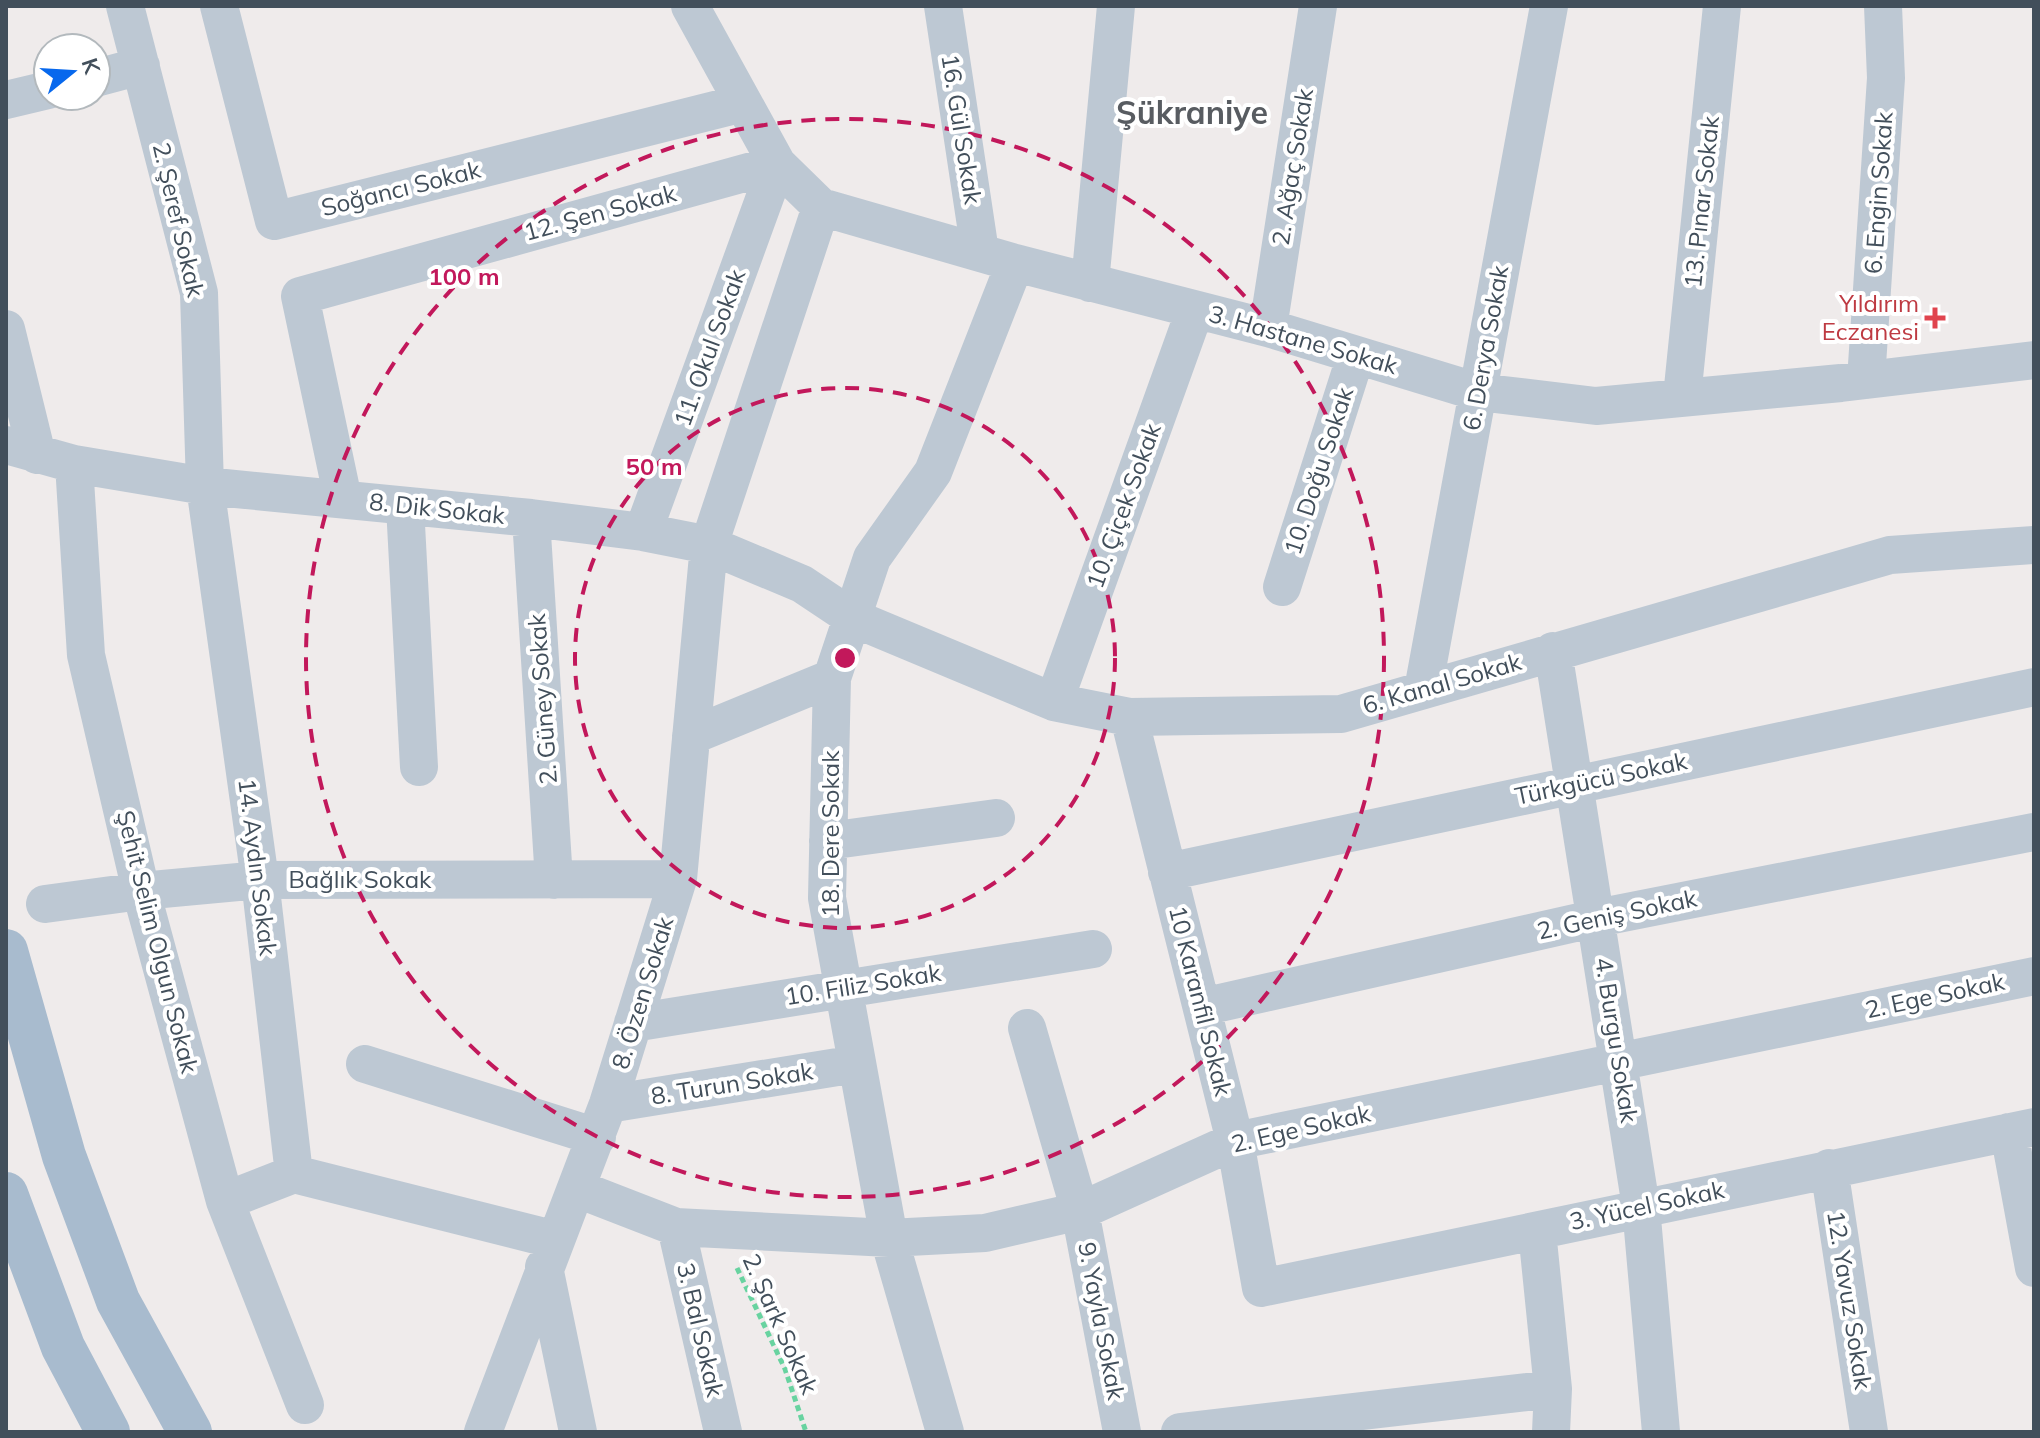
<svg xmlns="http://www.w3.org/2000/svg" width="2040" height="1438" font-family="Mulish,sans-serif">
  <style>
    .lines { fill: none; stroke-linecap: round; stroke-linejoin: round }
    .path { stroke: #68d3a0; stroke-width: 5; stroke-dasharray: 6 4; stroke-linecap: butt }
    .minor { stroke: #bdc8d3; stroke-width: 38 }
    .major { stroke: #a8bbce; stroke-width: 44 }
    .ring { fill: none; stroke: #c2185b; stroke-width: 4; stroke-dasharray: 14 10 }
    .health-dot { fill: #e0444e; stroke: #fff; stroke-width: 3 }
    .labels { text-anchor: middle; stroke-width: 8; stroke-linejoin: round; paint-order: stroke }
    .street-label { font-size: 24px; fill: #424f5b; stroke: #fff }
    .health-label { font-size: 24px; fill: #be3a42; stroke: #fff; text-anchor: end }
    .district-label { font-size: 32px; font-weight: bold; fill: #585c61; stroke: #fff }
    .centre { fill: #c2185b; stroke: #fff; stroke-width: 4 }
    .ring-label { font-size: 24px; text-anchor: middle; font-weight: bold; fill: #c2185b; stroke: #fff; stroke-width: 8; stroke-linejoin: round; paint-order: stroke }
  </style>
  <rect width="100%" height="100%" fill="#efebeb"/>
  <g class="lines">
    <path class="path" d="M737,1268L785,1369L806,1432"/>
    <path class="minor" d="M125,6L199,293L205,486L260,880L294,1174L225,1201
      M219,6L274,221L743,103
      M690,6L777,164L821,207L1015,263L1268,328L1478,392L1596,406L1841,383L2034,360
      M943,6L980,252
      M96,78L141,66
      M6,100L48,90
      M1090,283L1116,6
      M1268,328L1318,6
      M6,329L37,455
      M1866,380L1886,78L1883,6
      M1682,397L1722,6
      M6,445L74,464L205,486L531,518L643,532L709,545L802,584L853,618L1054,702L1129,717L1341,714L1890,555L2034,545
      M74,464L86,655L141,891L225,1201L305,1405
      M343,499L300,296L777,164
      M405,506L419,767
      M531,518L554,880
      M643,532L777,164
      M1282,587L1356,355
      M1553,651L1641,1207L1661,1432
      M1423,690L1549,6
      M1054,702L1195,310
      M1129,717L1235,1141L1261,1288L2034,1127
      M691,736L832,678
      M828,841L996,818
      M1167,872L2034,687
      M45,904L141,891L260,880L678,879
      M1202,1007L1597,918L2034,832
      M633,1023L1093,949
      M1027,1028L1080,1211L1122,1432
      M365,1064L597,1137
      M608,1104L856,1064
      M2009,1132L2034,1268
      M1829,1168L1869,1432
      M294,1174L556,1240
      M578,1189L676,1227L889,1238L985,1233L1080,1211L1235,1141L2034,976
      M676,1227L723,1432
      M1537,1231L1553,1389L1551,1432
      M544,1267L578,1432
      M483,1432L608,1104L678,879L709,545L821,207
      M945,1432L889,1238L827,898L832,678L872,558L933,472L1015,263
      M1180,1432L1553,1389"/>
    <path class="major" d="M6,951L64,1156L118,1301L190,1432
      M6,1194L63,1347L108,1432"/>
  </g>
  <g class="ring">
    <circle cx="845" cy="658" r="270"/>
    <circle cx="845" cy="658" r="539"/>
  </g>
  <path class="health-dot" d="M1931 306h8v8h8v8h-8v8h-8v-8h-8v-8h8z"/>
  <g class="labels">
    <g class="street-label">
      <text transform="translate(961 129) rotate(81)" y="8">16. Gül Sokak</text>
      <text transform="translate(1293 167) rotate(-81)" y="8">2. Ağaç Sokak</text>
      <text transform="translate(401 189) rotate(-14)" y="8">Soğancı Sokak</text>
      <text transform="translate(1879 193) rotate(-86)" y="8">6. Engin Sokak</text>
      <text transform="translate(1702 202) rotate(-84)" y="8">13. Pınar Sokak</text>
      <text transform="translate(600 213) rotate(-15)" y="8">12. Şen Sokak</text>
      <text transform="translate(178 220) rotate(77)" y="8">2. Şeref Sokak</text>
      <text transform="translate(1303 340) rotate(16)" y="8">3. Hastane Sokak</text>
      <text transform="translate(710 348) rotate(-70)" y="8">11. Okul Sokak</text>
      <text transform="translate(1486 348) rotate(-80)" y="8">6. Derya Sokak</text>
      <text transform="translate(1319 471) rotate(-72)" y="8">10. Doğu Sokak</text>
      <text transform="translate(1124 506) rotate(-70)" y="8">10. Çiçek Sokak</text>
      <text transform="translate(437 509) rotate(6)" y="8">8. Dik Sokak</text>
      <text transform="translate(1442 684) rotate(-16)" y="8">6. Kanal Sokak</text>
      <text transform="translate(543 699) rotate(-94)" y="8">2. Güney Sokak</text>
      <text transform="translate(1601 779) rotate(-12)" y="8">Türkgücü Sokak</text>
      <text transform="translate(831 834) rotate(-90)" y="8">18. Dere Sokak</text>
      <text transform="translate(257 867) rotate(83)" y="8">14. Aydın Sokak</text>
      <text x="360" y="888">Bağlık Sokak</text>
      <text transform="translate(1617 915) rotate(-12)" y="8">2. Geniş Sokak</text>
      <text transform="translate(157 942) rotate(76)" y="8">Şehit Selim Olgun Sokak</text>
      <text transform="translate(863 985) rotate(-9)" y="8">10. Filiz Sokak</text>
      <text transform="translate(643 993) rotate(-73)" y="8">8. Özen Sokak</text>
      <text transform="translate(1935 996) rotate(-12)" y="8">2. Ege Sokak</text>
      <text transform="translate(1200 1001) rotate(76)" y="8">10 Karanfil Sokak</text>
      <text transform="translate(1616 1040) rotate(81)" y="8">4. Burgu Sokak</text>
      <text transform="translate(732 1084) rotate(-9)" y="8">8. Turun Sokak</text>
      <text transform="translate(1301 1129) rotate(-13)" y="8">2. Ege Sokak</text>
      <text transform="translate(1647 1206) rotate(-12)" y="8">3. Yücel Sokak</text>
      <text transform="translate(1849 1300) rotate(81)" y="8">12. Yavuz Sokak</text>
      <text transform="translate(1101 1321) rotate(79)" y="8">9. Yayla Sokak</text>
      <text transform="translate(780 1324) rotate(66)" y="8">2. Şark Sokak</text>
      <text transform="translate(700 1330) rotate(77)" y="8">3. Bal Sokak</text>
    </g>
    <g class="health-label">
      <text x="1919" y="312">Yıldırım<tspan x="1919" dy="28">Eczanesi</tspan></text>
    </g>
    <g class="district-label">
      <text x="1192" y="124">Şükraniye</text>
    </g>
  </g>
  <circle cx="845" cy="658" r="12" class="centre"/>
  <g class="ring-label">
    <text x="464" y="285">100 m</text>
    <text x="654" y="475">50 m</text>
  </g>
  <rect width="2040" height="1438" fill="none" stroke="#424f5b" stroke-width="16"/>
  <g transform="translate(72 72) rotate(72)"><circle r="38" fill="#ffffff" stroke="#b3b9bd" stroke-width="2"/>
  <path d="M0-6L14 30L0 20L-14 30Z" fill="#0768ed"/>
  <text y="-12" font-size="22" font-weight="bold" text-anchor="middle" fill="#424f5b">K</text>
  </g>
</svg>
